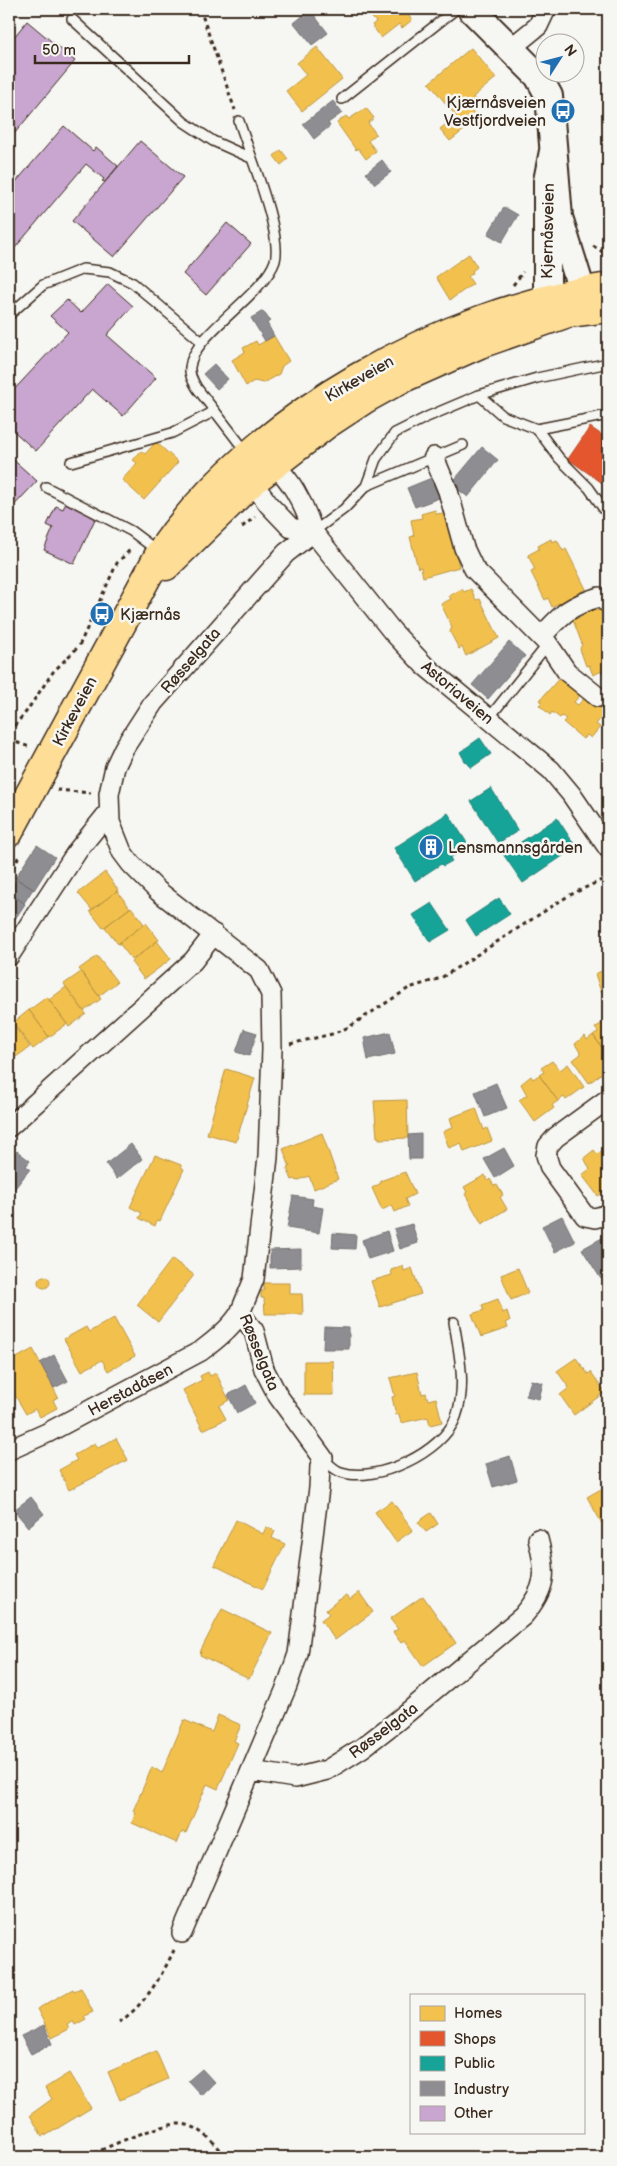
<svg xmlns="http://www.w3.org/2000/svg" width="617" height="2166" font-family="'Balsamiq Sans',sans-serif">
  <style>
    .homes { fill: #f2c14e; stroke: #bb9440 }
    .shops { fill: #e4572e; stroke: #b14a29 }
    .public { fill: #17a398; stroke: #227f73 }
    .industry { fill: #8d8d92; stroke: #746f6f }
    .building { fill: #c8a6cf; stroke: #3b2a1e }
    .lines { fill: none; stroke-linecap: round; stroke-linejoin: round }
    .lane-casing { stroke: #3b2a1e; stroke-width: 12 }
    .street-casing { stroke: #3b2a1e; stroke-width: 22 }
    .secondary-casing { stroke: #3b2a1e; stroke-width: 30 }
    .primary-casing { stroke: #3b2a1e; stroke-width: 31 }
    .path { stroke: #3b2a1e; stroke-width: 3; stroke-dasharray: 4 4; stroke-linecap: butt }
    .lane { stroke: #f6f6f2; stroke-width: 9 }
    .street { stroke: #f6f6f2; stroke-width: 19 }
    .secondary { stroke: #f6f6f2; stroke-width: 26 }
    .primary { stroke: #fedd96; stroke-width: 28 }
    .labels { text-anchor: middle; stroke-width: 5; stroke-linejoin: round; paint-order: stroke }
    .poi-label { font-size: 16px; fill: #3b2a1e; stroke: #f6f6f2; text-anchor: start }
    .street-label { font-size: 16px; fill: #3b2a1e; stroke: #f6f6f2 }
  </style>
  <rect width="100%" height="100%" fill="#f6f6f2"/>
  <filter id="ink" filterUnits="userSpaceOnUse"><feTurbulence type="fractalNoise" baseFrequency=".02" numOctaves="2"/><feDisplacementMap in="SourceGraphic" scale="10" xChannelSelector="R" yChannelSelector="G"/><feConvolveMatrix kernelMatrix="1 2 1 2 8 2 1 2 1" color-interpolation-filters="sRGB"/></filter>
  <g filter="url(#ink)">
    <path class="homes" d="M364,9H404L412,20L402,28L399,24L381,38L372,25L376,22Z
      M317,47L342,79L302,111L286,91L306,75L297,63Z
      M471,48L496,78L473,97L479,104L471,110L478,119L450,141L440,129L456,116L429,83Z
      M366,108L374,118L368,123L376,134L368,141L376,151L366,159L358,148L356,150L337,123L346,116L349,119Z
      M281,150L288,159L281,165L274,156Z
      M469,254L477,267L472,271L473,273L468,277L473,284L450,300L436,277Z
      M274,336L289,361L282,366L279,374L263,383L254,381L246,386L232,360L245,352L243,348L256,341L258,345Z
      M156,442L178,462L144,500L122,480L137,463L133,460L141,451L145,454Z
      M435,510L436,514L444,513L447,524H450L459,567L423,577L421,567L418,568L410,537L414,536L411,520L422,518L421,514Z
      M551,539L552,542L557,540L563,551L566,549L586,589L552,607L548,598L545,600L531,572L535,570L528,555L539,549L538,546Z
      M462,589L464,592L471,589L476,600L480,599L499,638L466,656L462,647L459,649L450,632L452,627L441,604L451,599L449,596Z
      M596,607L597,611L605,608L608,617V674L604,675L602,671L593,675L589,665L586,666L580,649L582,644L573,620L583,616L582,613Z
      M562,675L582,693L574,702L578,705L586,696L606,713L596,724L600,727L591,738L587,735L583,739L563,722L566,719L562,716L560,718L552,712L550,715L539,705L542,702L540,700Z
      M105,872L118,890L92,910L78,893Z
      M117,891L130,908L103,928L90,911Z
      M131,907L144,924L118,944L105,927Z
      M146,923L159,940L132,960L119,943Z
      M157,941L171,959L144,979L131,962Z
      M97,956L117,982L99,996L79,969Z
      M608,968V989L601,992L595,974Z
      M81,972L101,999L84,1011L64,984Z
      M66,987L86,1014L69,1027L49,1000Z
      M47,997L67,1024L49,1037L29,1010Z
      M29,1010L49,1037L33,1049L13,1023Z
      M10,1020L30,1047L13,1059L9,1053V1021Z
      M605,1021L608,1025V1056L593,1035L598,1032L595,1028Z
      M593,1035L608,1056V1064L605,1066L608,1069L589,1083L573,1060L581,1054L575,1044L585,1036L587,1040Z
      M552,1061L560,1070L568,1064L584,1087L566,1100L564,1097L558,1101L539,1075L544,1072L541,1068Z
      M226,1069L255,1078L236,1142L207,1134Z
      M539,1075L558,1101L552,1105L554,1108L535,1122L519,1100L527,1095L521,1084L531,1076L533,1079Z
      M407,1100L408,1138L379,1139V1137H377L374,1101Z
      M476,1108L484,1130L487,1128L492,1141L464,1152L461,1143L449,1148L443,1132L453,1127L450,1118Z
      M322,1133L338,1179L314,1189L309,1176L296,1181L295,1179L292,1180L287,1168L290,1167L283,1149Z
      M608,1141V1160L602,1151L608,1147L605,1143Z
      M594,1150L597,1154L602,1151L608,1160V1189L598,1196L582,1175L590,1169L584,1158Z
      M155,1155L181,1165V1167L184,1169L160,1221L157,1220L155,1226L139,1218L142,1213L130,1207Z
      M405,1172L415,1194L405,1199L408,1206L395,1212L392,1205L382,1210L372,1188L381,1183L380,1181Z
      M485,1175L488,1181L490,1179L494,1186L497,1185L503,1195L500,1197L507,1209L482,1224L465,1194L467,1192L464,1187Z
      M172,1259L194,1275L158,1322L137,1305Z
      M403,1266L404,1271L412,1268L421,1294L380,1307L371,1281L392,1275L391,1270Z
      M518,1268L528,1293L511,1300L501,1275Z
      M38 1282a6 6 0 1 1 12 0a6 6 0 1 1-12 0Z
      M264,1283H290V1294H302L303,1314H265L264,1298H261V1291H264Z
      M498,1299L503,1313L507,1311L510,1321L506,1322L508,1328L481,1337L472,1314L484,1310L482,1305Z
      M114,1318L135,1356L108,1371L102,1360L82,1371L64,1339L86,1327L89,1332Z
      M33,1349L58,1397L53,1400L57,1408L40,1417L35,1409L26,1414L9,1385V1362Z
      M576,1358L588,1374L591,1372L605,1392L574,1415L560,1395L569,1388L557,1371Z
      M304,1361H333L334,1395H304Z
      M208,1372L210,1376L216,1373L229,1400L219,1406L226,1419L203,1430L183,1390L202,1380L200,1376Z
      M417,1372L422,1394L426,1393L428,1400L436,1398L442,1422L430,1425L428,1417L401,1423L399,1414L396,1415L392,1397L395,1396L390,1378Z
      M116,1438L128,1460L69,1490L59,1470L77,1460L74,1455L95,1443L98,1448Z
      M608,1485V1525L604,1527L587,1497Z
      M392,1501L413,1530L396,1542L375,1512Z
      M431,1513L438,1524L426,1532L418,1522Z
      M236,1520L263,1534L266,1527L275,1531L272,1538L285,1544L263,1589L214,1565Z
      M359,1592L373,1612L335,1640L321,1620L329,1614L326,1610L337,1601L347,1595L350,1599Z
      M423,1596L456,1643L423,1666L405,1640L401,1643L393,1632L398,1629L390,1619Z
      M222,1609L272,1633L249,1679L200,1655L201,1650Z
      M218,1715L241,1725L234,1741L238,1743L218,1789L207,1784L186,1833L182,1832L177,1843L132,1823L136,1812L133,1811L152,1767L162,1773L184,1720L212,1732Z
      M81,1988L93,2012L84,2016L86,2019L75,2025L73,2021L67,2025L69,2029L52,2038L37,2009L73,1989L74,1991Z
      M156,2051L168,2079L120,2100L108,2072Z
      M69,2073L91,2108L45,2136V2134L42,2136L30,2115L52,2099L45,2088Z"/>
    <path class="shops" d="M590,427L608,439V487L568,459Z"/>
    <path class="public" d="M480,738L491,754L471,768L467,762L466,763L460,752Z
      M491,788L518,831L498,843L471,801Z
      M448,813L469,846L450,858L452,861L443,866L441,864L415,881L394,848Z
      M557,818L576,847L523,883L503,854Z
      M499,898L510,914L476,936L466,920Z
      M432,903L450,930L430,942L413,915Z"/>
    <path class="industry" d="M310,10L328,33L312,45L294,23Z
      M333,101L342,113L328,123L330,126L314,139L303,124Z
      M382,160L391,172L375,184L366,173Z
      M504,207L518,215L502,242L488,234Z
      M263,311L270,321L267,323L274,336L265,341L251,318Z
      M214,364L228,379L217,389L203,374Z
      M482,447L498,460L468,497L451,484Z
      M434,477L442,497L415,507L407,488Z
      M509,642L525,656L488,699L472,685Z
      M37,845L55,857L34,890L15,878Z
      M17,879L33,889L24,903L9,892Z
      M9,892L25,904L9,928Z
      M244,1029L257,1033L249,1056L236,1052Z
      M390,1032L395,1054L368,1060L364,1038Z
      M496,1083L507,1108L485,1117L475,1092Z
      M421,1134V1159H409L408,1135Z
      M131,1144L142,1159L117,1179L106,1164Z
      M504,1148L514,1166L495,1178L484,1159Z
      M17,1151L30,1161L26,1166L30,1169L9,1196V1158Z
      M293,1196L313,1199L312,1206L323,1208L319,1233L287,1228Z
      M562,1216L575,1242L555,1252L542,1226Z
      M412,1224L418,1243L400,1249L394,1229Z
      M387,1231L393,1251L368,1259L362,1240Z
      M333,1233L356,1235L355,1249L332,1248Z
      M602,1238L608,1249V1266L604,1268L608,1275L601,1279L582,1249Z
      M301,1249V1267L270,1268V1250Z
      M324,1327L349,1328V1349H323Z
      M54,1355L68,1381L54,1388L40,1363Z
      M531,1380L543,1383L539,1399L526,1396Z
      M246,1385L255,1403L237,1413L228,1395Z
      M510,1456L517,1480L493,1487L486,1464Z
      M31,1497L44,1514L28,1527L14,1510Z
      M44,2025L52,2044L31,2054L21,2036Z
      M202,2069L215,2083L201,2095L188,2081Z"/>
    <path class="building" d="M27,21L75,61L9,140V43Z
      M64,126L93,151L96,147L118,166L105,182L102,181L104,179L86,164L9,255V190Z
      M140,141L183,177L114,257L72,221Z
      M227,223L251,244L206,295L183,274Z
      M108,284L133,306L107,335L156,378L123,416L92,389L36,451L9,427V395L68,332L50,316L67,300L81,313Z
      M9,456L37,481L9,511Z
      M66,503L96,517L74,564L44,550L53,528L47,525L56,506L63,509Z"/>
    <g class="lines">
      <defs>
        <path id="lane" d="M72,19L184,122L213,141L251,158
          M342,99L456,9
          M239,121C248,150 283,234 275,261C263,296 193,334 190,367C189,375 193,381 197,388L247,453
          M9,315L43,285L83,269L110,272L133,283L202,342
          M479,395L503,416L537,429L608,415
          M537,429L559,458L589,488L608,515
          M71,462L172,433L215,411
          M366,486L463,445
          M46,487L131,531L159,552
          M313,532L344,509L366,486L376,459L395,433L427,417L479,395L537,378L608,363
          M489,718L548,644
          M323,1458C329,1464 334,1470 341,1472C376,1484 443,1452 456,1417C467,1386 459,1354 454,1322"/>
        <path id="street" d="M511,48L538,26L546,9
          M434,457L448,491L464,548L474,569L548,644L567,672L598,697
          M265,461C288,469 306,509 313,532L392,631L424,665L551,770L571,794L608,848
          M251,470L252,482L269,505L291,528L313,532
          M541,637C562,614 569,606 599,597L608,603
          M9,956L78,850L108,813
          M608,1099L556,1137L548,1146L546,1155L550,1168L585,1216L595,1218L608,1214
          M9,1127L193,961L214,934
          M9,1450L47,1433L201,1351C216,1340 231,1328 240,1313
          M251,1771L295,1778L327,1770L362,1748L397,1721L523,1616C547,1588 547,1573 538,1539
          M182,1933L287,1686L298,1654L319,1488L320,1466L323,1458L278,1396L264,1369L254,1331L240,1313L254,1279L268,1157L272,1049L271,994L259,970L158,891L131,864L122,852L110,822L109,794L115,767L124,748L153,703L286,553L313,532"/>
        <path id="secondary" d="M471,9L538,76L549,96L559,217L582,291L568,313L549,298L547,287V181L553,151"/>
        <path id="primary" d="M166,566L252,482L327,424L365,399L401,379L480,344L568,313L608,308
          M9,832L160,553C254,415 445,311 608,287"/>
      </defs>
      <use href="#lane" class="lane-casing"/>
      <use href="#street" class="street-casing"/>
      <use href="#secondary" class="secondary-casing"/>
      <use href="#primary" class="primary-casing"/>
      <path class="path" d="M200,9L235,110
        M593,246L608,255
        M513,285L523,272
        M242,527L255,517
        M9,732L26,712L53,672L79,646L117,563L132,548
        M9,740L30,747
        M57,790L91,793
        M9,875L20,854
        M290,1044L332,1034L349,1027L409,988L441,978L568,896L608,877
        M119,2022C143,2007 162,1976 174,1950
        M87,2157C106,2147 161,2123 181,2124C200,2125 215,2144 227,2157"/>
      <use href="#lane" class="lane"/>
      <use href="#street" class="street"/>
      <use href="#secondary" class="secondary"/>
      <use href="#primary" class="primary"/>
    </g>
  </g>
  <defs>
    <symbol id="bus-disc" viewBox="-11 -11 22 22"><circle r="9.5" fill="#1f6fb2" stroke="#f6f6f2"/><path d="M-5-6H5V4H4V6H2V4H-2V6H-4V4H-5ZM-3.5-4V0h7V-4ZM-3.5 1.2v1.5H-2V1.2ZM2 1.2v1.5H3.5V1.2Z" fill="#fff"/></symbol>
    <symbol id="building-disc" viewBox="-11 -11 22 22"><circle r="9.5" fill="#1f6fb2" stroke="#f6f6f2"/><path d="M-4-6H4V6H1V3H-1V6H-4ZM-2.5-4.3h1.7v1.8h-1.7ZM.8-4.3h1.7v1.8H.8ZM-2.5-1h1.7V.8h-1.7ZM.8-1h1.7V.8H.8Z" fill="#fff"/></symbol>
  </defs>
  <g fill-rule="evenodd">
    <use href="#bus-disc" x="549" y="97" width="28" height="28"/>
    <use href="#bus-disc" x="88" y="600" width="28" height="28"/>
    <use href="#building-disc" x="417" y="833" width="28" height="28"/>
  </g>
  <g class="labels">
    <g class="poi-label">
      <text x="546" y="108" text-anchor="end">Kjærnåsveien<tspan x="546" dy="18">Vestfjordveien</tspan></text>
      <text x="120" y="620">Kjærnås</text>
      <text x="448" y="853">Lensmannsgården</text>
    </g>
    <g class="street-label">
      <text transform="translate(547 231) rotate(-89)" y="6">Kjernåsveien</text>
      <text transform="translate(359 378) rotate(-30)" y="6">Kirkeveien</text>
      <text transform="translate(190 660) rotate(-49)" y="6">Røsselgata</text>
      <text transform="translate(458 692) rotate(40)" y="6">Astoriaveien</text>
      <text transform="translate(74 711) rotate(-62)" y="6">Kirkeveien</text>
      <text transform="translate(260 1352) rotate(68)" y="6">Røsselgata</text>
      <text transform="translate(130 1389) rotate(-28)" y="6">Herstadåsen</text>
      <text transform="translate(383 1730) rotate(-37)" y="6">Røsselgata</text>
    </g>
  </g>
  <rect width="617" height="2166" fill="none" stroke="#f6f6f2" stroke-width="30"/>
  <rect x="15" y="15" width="587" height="2136" fill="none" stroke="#3b2a1e" stroke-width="2" filter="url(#ink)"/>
  <rect x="410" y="1994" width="175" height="140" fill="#f6f6f2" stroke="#aba49d"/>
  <rect x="420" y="2006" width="25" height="15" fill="#f2c14e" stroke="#aba49d"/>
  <text x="454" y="2018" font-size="15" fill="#3b2a1e">Homes</text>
  <rect x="420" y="2031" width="25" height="15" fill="#e4572e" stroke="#aba49d"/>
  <text x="454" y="2044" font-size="15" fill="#3b2a1e">Shops</text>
  <rect x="420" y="2056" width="25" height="15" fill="#17a398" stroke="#aba49d"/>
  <text x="454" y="2068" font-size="15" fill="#3b2a1e">Public</text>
  <rect x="420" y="2081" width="25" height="15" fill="#8d8d92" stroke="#aba49d"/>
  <text x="454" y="2094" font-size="15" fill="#3b2a1e">Industry</text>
  <rect x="420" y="2106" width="25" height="15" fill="#c8a6cf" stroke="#aba49d"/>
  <text x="454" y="2118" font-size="15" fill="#3b2a1e">Other</text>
  <g transform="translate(560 58) rotate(54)"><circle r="24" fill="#f6f6f2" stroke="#aba49d"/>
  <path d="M0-4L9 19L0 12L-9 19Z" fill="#1f6fb2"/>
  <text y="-8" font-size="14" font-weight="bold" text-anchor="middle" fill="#3b2a1e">N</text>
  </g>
  <path d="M35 55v8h154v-8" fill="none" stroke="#3b2a1e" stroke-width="2.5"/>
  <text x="42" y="55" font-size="15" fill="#3b2a1e" stroke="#f6f6f2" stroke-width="4" paint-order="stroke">50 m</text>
</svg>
